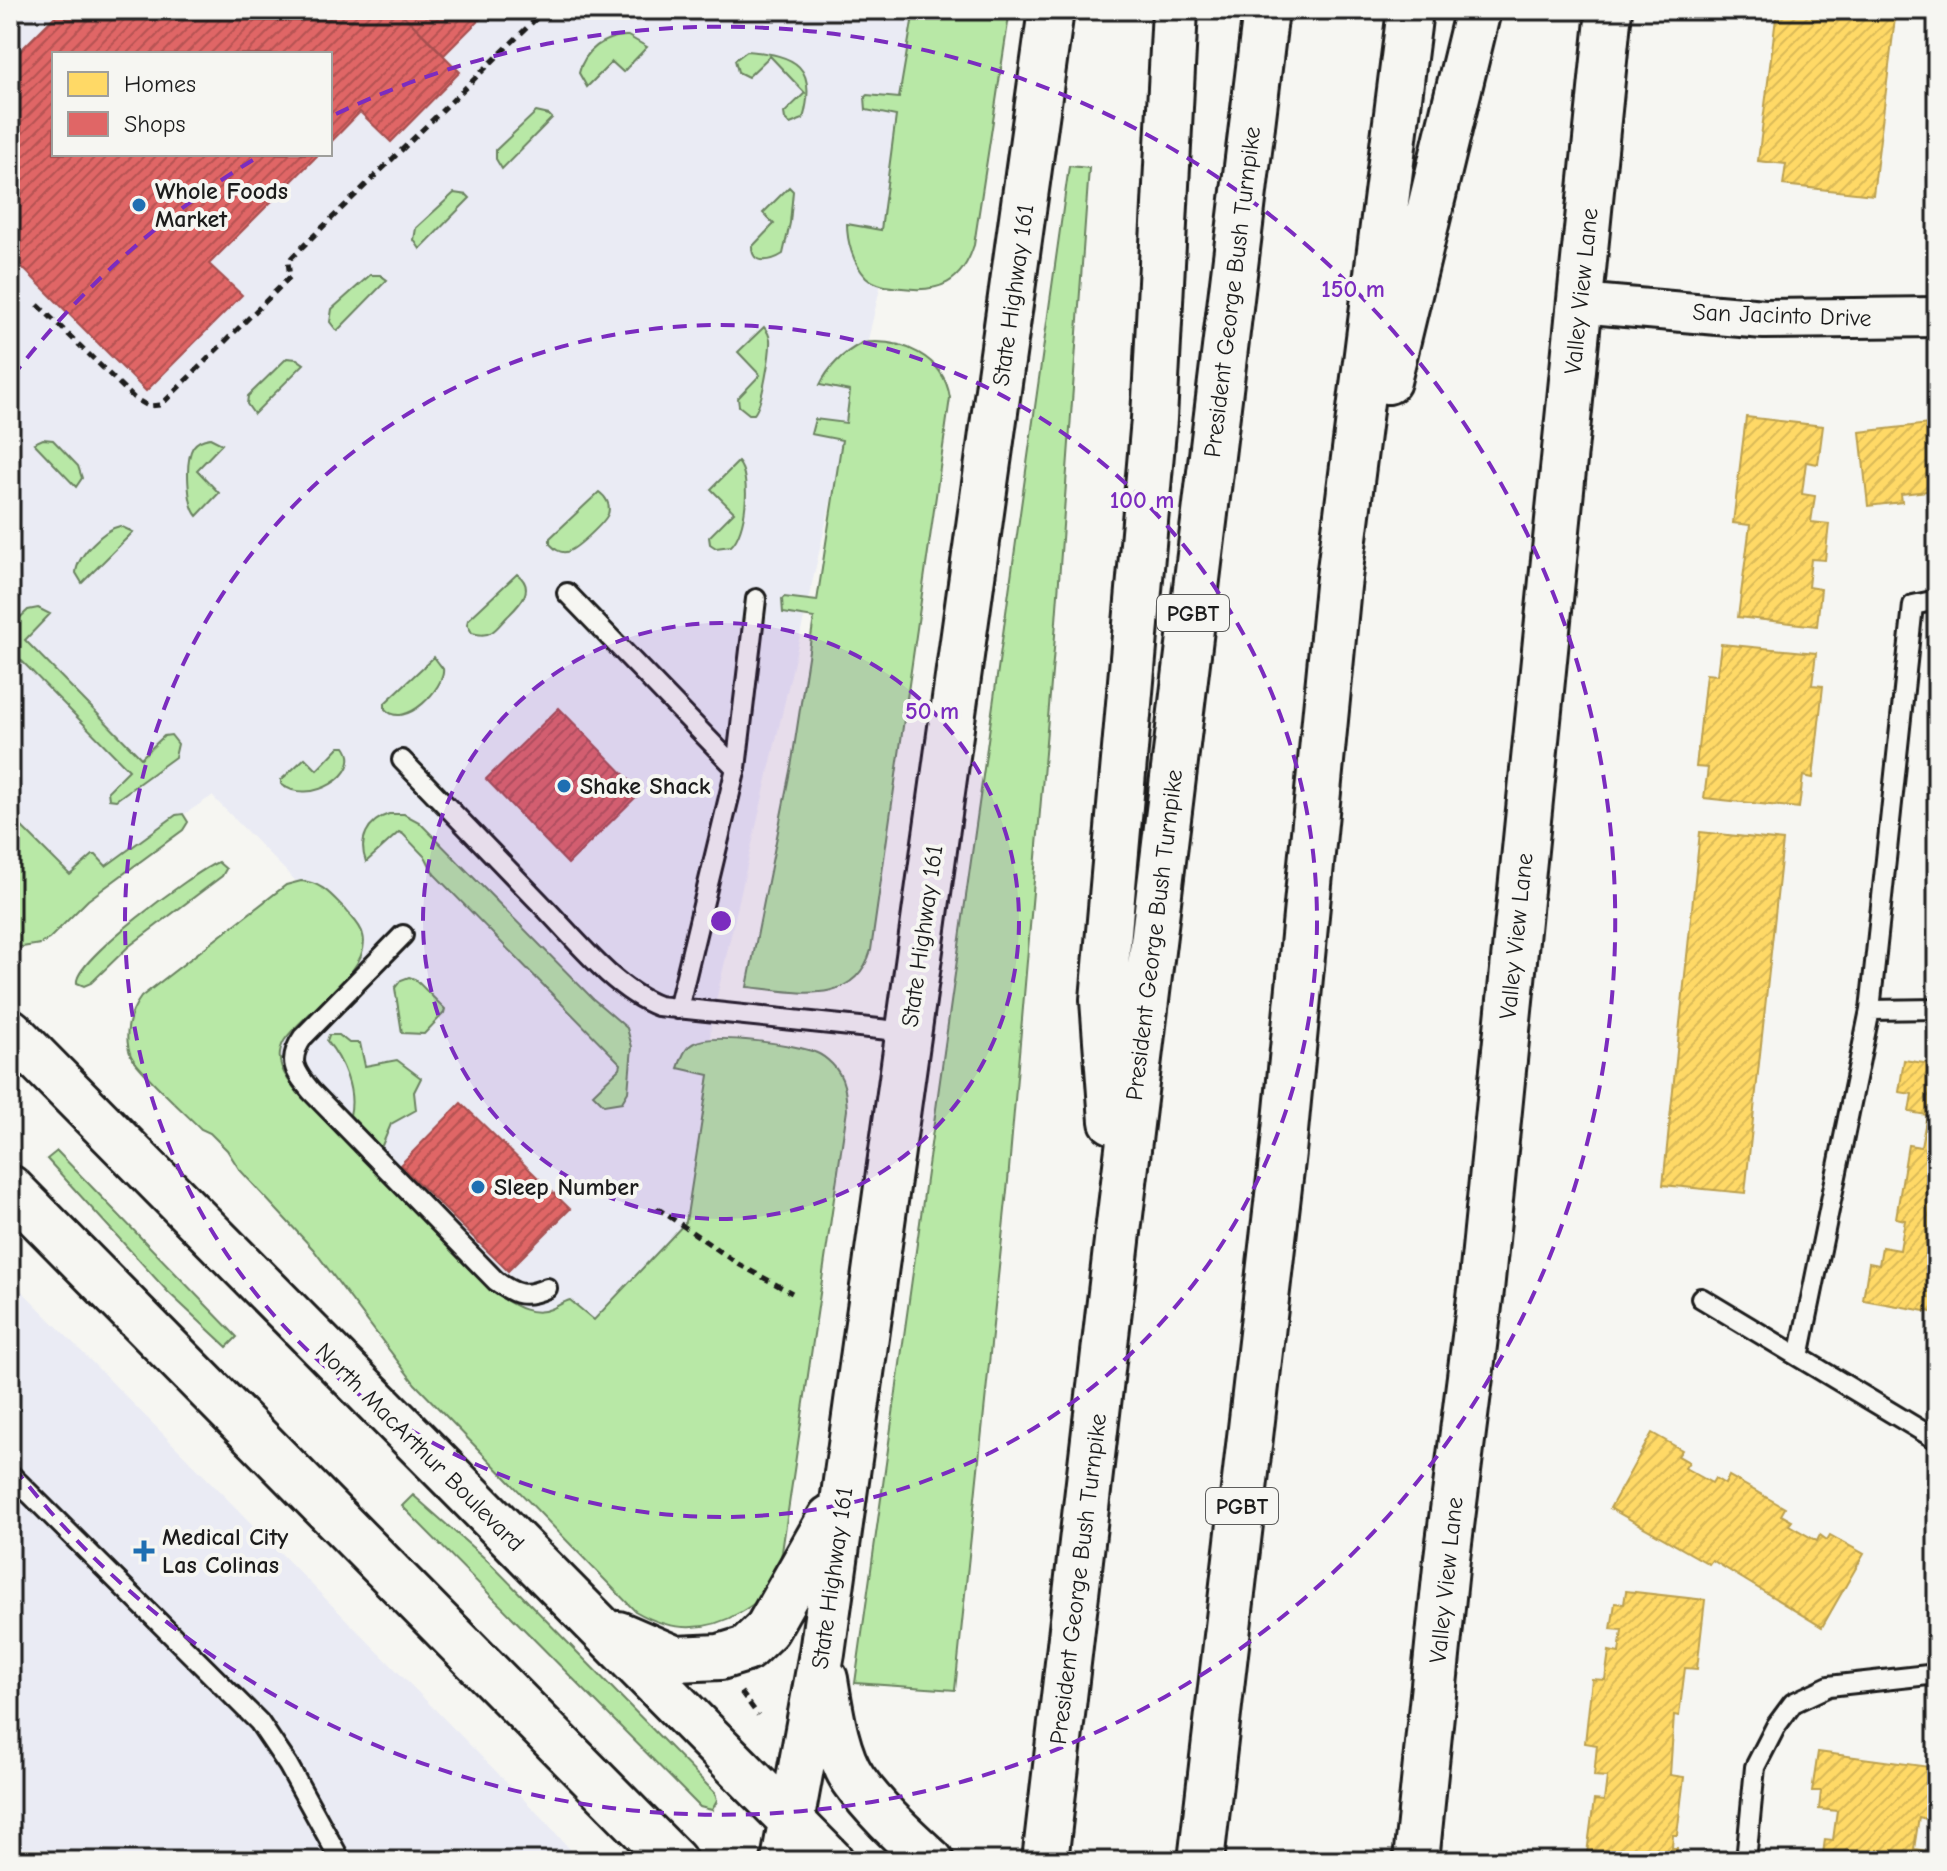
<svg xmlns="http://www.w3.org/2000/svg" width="1947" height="1871" font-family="'Comic Neue',sans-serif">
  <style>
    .built { fill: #eaebf4; fill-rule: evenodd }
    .green { fill: #b8e8a6; stroke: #6a8261; stroke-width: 2 }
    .homes { fill: url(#homes-hatch); stroke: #bba050; stroke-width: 2 }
    .shops { fill: url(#shops-hatch); stroke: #a55050; stroke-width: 2 }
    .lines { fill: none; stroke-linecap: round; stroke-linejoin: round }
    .lane-casing { stroke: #1c1c1c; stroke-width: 24 }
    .street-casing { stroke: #1c1c1c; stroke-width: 44 }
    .secondary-casing { stroke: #1c1c1c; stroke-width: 50 }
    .highway-casing { stroke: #1c1c1c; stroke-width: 50 }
    .path { stroke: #1c1c1c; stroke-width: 5; stroke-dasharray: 8 6; stroke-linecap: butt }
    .lane { stroke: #f6f6f2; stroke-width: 18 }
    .street { stroke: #f6f6f2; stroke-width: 38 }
    .secondary { stroke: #f6f6f2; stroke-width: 44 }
    .highway { stroke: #f6f6f2; stroke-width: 44 }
    .ring { fill: none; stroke: #7b2cbf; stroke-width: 4; stroke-dasharray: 14 10 }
    .poi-dot { fill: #1f6fb2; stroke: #f6f6f2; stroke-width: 3 }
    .labels { text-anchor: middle; stroke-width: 8; stroke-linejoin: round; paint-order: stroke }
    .shield { fill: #f6f6f2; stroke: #5d5d5c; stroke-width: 2 }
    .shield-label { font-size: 22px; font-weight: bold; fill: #1c1c1c }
    .poi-label { font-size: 24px; font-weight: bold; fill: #1c1c1c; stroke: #f6f6f2; text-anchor: start }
    .street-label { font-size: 24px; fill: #1c1c1c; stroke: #f6f6f2 }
    .centre { fill: #7b2cbf; stroke: #f6f6f2; stroke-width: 4 }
    .ring-label { font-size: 24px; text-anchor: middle; font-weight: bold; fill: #7b2cbf; stroke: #f6f6f2; stroke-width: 8; stroke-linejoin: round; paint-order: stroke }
  </style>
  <defs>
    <pattern id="homes-hatch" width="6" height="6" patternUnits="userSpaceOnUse" patternTransform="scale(2)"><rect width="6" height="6" fill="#ffd966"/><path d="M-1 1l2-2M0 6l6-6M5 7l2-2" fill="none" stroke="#daba58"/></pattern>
    <pattern id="shops-hatch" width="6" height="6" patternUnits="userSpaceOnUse" patternTransform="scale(2)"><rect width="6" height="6" fill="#e06666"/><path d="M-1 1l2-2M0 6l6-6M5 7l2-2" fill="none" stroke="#b55353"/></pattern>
  </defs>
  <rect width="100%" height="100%" fill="#f6f6f2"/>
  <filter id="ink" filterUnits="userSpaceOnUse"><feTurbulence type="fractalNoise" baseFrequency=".0125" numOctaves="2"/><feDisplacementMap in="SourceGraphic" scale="16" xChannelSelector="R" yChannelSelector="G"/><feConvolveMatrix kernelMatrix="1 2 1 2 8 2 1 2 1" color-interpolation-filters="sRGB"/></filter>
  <g filter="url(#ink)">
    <path class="built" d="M10,10H944L711,1022L702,1211L563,1350L262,1061L355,941L212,796L72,888L10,826ZM54,54H330V154H54Z
      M10,1279L547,1823L580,1861H10Z"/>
    <path class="green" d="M914,10H1010L974,245C962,283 939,293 902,288C889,287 876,286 866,277C853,263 847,242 847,224L881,230L896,116L866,110L865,97L867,95L899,98Z
      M628,36L647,47L623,72L612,62L587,87L579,73C584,51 605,35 628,36Z
      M747,51C796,55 818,66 803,119L790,124L785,119L784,113L805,93L770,56L748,77L738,72L735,60Z
      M536,112L549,115L552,118L502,169L496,159V150Z
      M1069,166L1089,168L1054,649L1008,1181L955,1690L855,1683Z
      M789,187L793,191L790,223L783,254C772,261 752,266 752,247L774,224L763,213Z
      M454,193L467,195L470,198L420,249L414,240L416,228Z
      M370,275H380L387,280L337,331L330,322L332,309Z
      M764,327C767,331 769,333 770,339C771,352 762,406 754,414H749L739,406L738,398L760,375L738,352Z
      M862,343C901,338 944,356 950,398L871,950C854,1009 793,991 747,987L792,761L814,618L783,613L782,599L784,597L817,601L842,440L811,434L815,419L846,423L850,391L820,385C829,366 843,353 862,343Z
      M287,358L297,359L304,364L254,414L247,404L248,396Z
      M210,438L222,444L197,470L219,493L197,516C187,505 185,460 193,447C197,441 203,439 210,438Z
      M43,439L53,440L78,466L82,478L76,487L34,443Z
      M738,462C752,477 746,533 731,546L716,548L710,544L709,537L734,512L711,489Z
      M599,492C606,497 611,505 608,514C605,522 575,551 566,552C559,553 555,549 550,544V538Z
      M120,526L133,532L82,583L76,573C77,556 104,529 120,526Z
      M517,574C537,589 519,605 507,617C502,622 497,629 492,632C486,636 479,635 472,633L467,624L468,620Z
      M38,608L50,614L25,640L141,758L164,736L171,735L178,744L175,757L116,800L109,799L108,791L129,770L13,652L10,654V627L28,610Z
      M434,657L443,669C446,686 405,731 385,709V703Z
      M339,747H345C365,773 309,807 281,784V780L305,758L317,770Z
      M183,814L188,822L183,830L88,900L49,939L40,944L10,949V815L70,875L93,855H96L106,866L176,815Z
      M389,814H404L419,822L592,998L627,1028L632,1047L628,1092L622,1102L604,1105L593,1094L620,1068L621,1064L434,874L426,858L403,834L399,832L366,862C358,840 367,821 389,814Z
      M218,862L226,869L222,876L128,947L91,983L84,986L77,983C73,961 194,872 218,862Z
      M301,881C322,882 332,896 346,910C352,918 361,925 363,935C373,971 302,1013 284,1041C273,1060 285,1077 297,1092L499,1296C515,1306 532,1317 551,1309C558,1306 563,1302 570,1300L594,1320L686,1222L709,1075L678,1068C682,1058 684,1048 694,1043C712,1033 798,1044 817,1053C822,1055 828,1060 832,1064C845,1077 846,1093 847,1110L782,1552C778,1566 774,1580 766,1592C760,1600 750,1607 741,1612C705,1633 671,1632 635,1611L415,1384L313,1249L239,1169L227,1150L210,1133L201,1129C186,1114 139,1071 131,1056C123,1036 129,1013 141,997L286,885Z
      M409,977L415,979L445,1009L444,1013L424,1034L402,1033L395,988L401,980Z
      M329,1035H339L349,1043H360L365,1066L397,1060L421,1078L414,1092L416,1110L391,1124L381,1148L350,1115C356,1091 343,1060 327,1041Z
      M57,1151L237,1337L227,1347L168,1292L47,1159Z
      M413,1495L489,1562L715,1793L717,1801L712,1810L700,1807L402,1506Z"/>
    <path class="homes" d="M1777,10H1896L1873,195L1783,185L1786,164L1758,161Z
      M1746,417L1823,426L1818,464L1806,462L1802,494L1815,496L1811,522L1829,524L1825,560L1811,559L1808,587L1821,589L1817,626L1738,617L1750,525L1733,523Z
      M1937,423V493V490L1901,494L1902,502L1868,506L1860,432Z
      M1721,644L1816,653L1812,685L1823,686L1813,778L1803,776L1799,808L1704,798L1708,768L1696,767L1706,674L1717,675Z
      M1700,832L1783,841L1745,1193L1663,1185Z
      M1904,1060L1937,1065V1313L1863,1300L1869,1263L1879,1265L1882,1247L1900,1250L1905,1220L1896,1218L1908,1145L1921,1147L1927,1115L1909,1112L1912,1094L1899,1092Z
      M1652,1433L1682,1450L1678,1456L1689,1462L1685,1468L1712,1483L1715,1478L1725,1484L1729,1476L1785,1508L1781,1515L1792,1521L1789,1525L1817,1541L1820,1535L1827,1540L1830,1535L1864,1554L1822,1627L1712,1560L1709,1564L1610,1508Z
      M1626,1591L1705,1600L1697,1669L1685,1668L1679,1716L1674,1715L1670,1775L1684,1777L1677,1835H1673L1672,1848H1677L1676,1861H1586L1594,1800L1604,1801L1607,1777L1594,1776L1597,1745L1585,1743L1592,1679L1605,1680L1609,1651L1619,1653L1622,1630L1611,1629L1615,1603L1624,1604Z
      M1818,1752L1937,1768V1822L1919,1817L1914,1849L1927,1851L1926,1861H1822L1825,1839L1833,1840L1837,1811L1819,1809L1821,1791H1812Z"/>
    <path class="shops" d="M61,10H398L460,72L391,142L360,112L330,143V54H54V154H319L209,264L242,295L146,391L10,255V61Z
      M398,10H489L444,55Z
      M559,708L641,792L568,864L486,779Z
      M461,1103L570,1209L508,1271L400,1165Z"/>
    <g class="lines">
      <defs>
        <path id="lane" d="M567,593L736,768
          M402,760C449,809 496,857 543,906C576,940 614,989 658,1006L908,1032
          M403,935L303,1037C287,1060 294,1071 311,1091L496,1281C515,1295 525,1298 547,1288
          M678,1009L736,768L756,599
          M1870,1010L1937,1009
          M1701,1298L1937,1440
          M1799,1357L1870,1010L1913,605L1937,600
          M10,1474L259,1722L288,1765L341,1861
          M1746,1861L1755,1767L1776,1726L1793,1703L1829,1686L1937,1674"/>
        <path id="street" d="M1579,303L1764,319L1937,317"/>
        <path id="secondary" d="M10,1031L831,1861
          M10,1188L674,1861
          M618,1634L676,1659L720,1657L746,1649L767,1629L830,1518
          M825,1679C830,1709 836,1755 854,1780C875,1810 904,1836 931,1861
          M784,1861L822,1653L1051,10
          M1416,1861L1447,1558L1481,1290L1609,10"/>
        <path id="highway" d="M1388,381L1478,10
          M1112,1121L1103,1000L1154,419L1175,10
          M1045,1861L1120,1215L1266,10
          M1201,1861L1283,1152L1338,586L1410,10"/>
      </defs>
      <use href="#lane" class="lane-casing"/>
      <use href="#street" class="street-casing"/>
      <use href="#secondary" class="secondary-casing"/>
      <use href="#highway" class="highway-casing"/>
      <path class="path" d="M38,305L134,398L148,406L161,405L290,277L288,262L292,257L545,10
        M657,1208L740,1265L792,1293
        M741,1692L758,1715"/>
      <use href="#lane" class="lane"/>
      <use href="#street" class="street"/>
      <use href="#secondary" class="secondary"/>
      <use href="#highway" class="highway"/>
    </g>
  </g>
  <circle cx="721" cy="921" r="298" fill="#7b2cbf" fill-opacity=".12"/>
  <g class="ring">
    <circle cx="721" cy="921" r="298"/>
    <circle cx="721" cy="921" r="596"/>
    <path d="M12 377A894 894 0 0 1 261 155M336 114A894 894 0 1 1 12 1465"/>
  </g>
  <g class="poi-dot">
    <circle cx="139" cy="205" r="8"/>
    <circle cx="564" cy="786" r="8"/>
    <circle cx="478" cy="1187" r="8"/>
    <path d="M140 1539h8v8h8v8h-8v8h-8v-8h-8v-8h8z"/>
  </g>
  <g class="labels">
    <g class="shield">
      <rect x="1157" y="595" width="72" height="36" rx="6"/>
      <rect x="1206" y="1488" width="72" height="36" rx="6"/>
    </g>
    <g class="shield-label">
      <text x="1193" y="621">PGBT</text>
      <text x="1242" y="1514">PGBT</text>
    </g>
    <g class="poi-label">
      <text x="155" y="199">Whole Foods<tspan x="155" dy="28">Market</tspan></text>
      <text x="580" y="794">Shake Shack</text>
      <text x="494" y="1195">Sleep Number</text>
      <text x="162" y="1545">Medical City<tspan x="162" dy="28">Las Colinas</tspan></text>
    </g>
    <g class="street-label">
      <text transform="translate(1581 291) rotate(-84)" y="8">Valley View Lane</text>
      <text transform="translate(1232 292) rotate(-83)" y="8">President George Bush Turnpike</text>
      <text transform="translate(1013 295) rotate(-82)" y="8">State Highway 161</text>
      <text transform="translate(1782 315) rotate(2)" y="8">San Jacinto Drive</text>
      <text transform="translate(1154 935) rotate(-83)" y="8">President George Bush Turnpike</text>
      <text transform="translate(922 936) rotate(-82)" y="8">State Highway 161</text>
      <text transform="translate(1516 936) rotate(-84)" y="8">Valley View Lane</text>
      <text transform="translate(420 1447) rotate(45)" y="8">North MacArthur Boulevard</text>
      <text transform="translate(832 1578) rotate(-82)" y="8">State Highway 161</text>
      <text transform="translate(1078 1579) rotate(-83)" y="8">President George Bush Turnpike</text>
      <text transform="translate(1446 1580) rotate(-84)" y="8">Valley View Lane</text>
    </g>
  </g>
  <circle cx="721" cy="921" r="12" class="centre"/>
  <g class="ring-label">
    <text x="1353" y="297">150 m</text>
    <text x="1142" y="508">100 m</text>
    <text x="932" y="719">50 m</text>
  </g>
  <rect width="1947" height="1871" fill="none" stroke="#f6f6f2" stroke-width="40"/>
  <rect x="20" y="20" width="1907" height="1831" fill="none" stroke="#1c1c1c" stroke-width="3" filter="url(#ink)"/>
  <rect x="52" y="52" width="280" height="104" fill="#f6f6f2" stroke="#9f9f9c" stroke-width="2"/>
  <rect x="68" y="72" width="40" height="24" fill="#ffd966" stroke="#9f9f9c" stroke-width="2"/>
  <text x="124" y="92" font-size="24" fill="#1c1c1c">Homes</text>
  <rect x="68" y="112" width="40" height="24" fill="#e06666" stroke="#9f9f9c" stroke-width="2"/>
  <text x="124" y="132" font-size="24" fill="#1c1c1c">Shops</text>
</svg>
